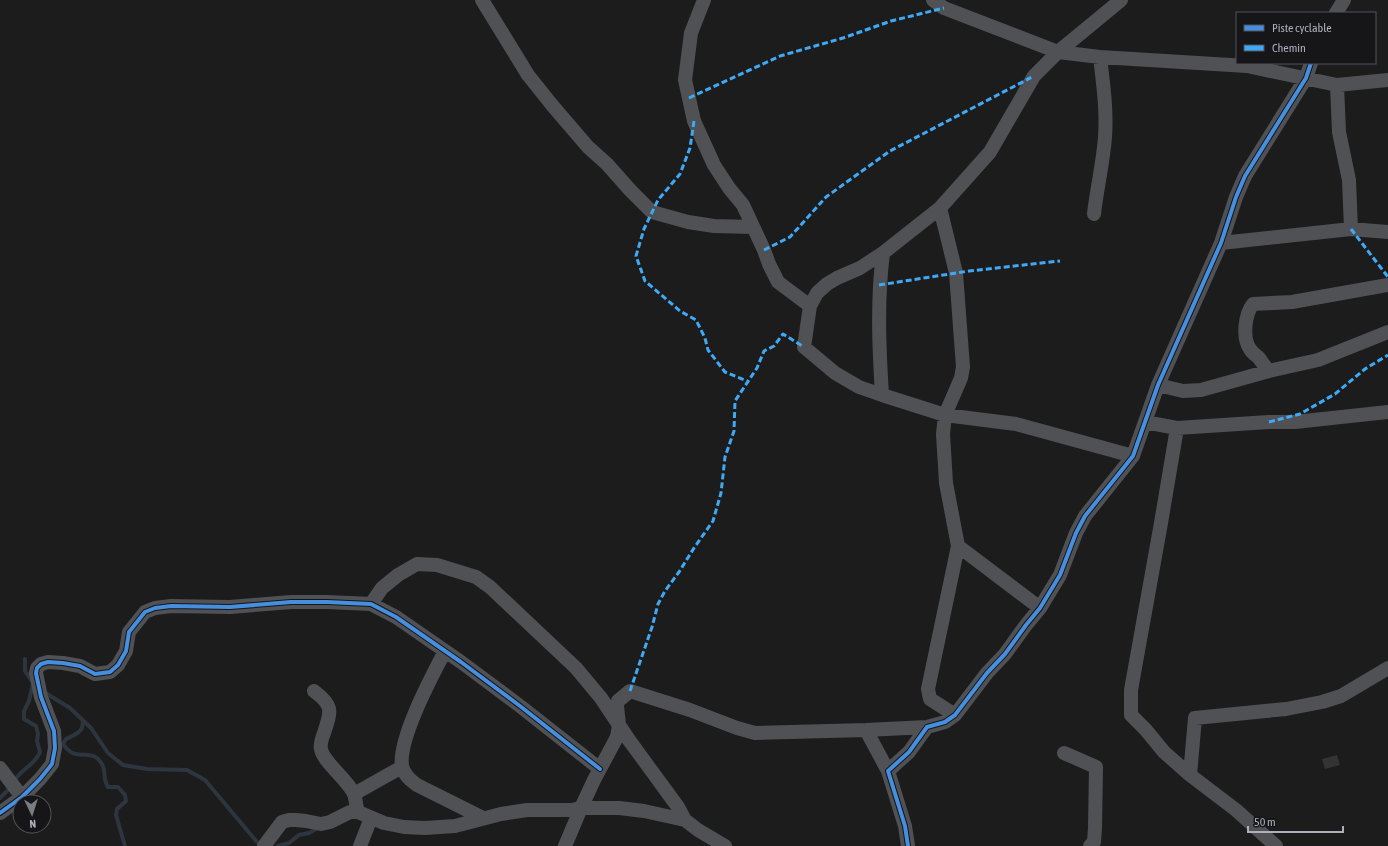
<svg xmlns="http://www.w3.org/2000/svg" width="1388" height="846" font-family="'Asap Condensed',sans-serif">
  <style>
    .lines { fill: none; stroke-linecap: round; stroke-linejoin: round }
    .stream { stroke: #2d353f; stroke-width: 4 }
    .building { fill: #333334 }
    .minor { stroke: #4f5155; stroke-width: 14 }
    .quiet { stroke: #3fa9f5; stroke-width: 3; stroke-dasharray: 6 3; stroke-linecap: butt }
    .cycleway-casing { stroke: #161518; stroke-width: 6 }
    .cycleway { stroke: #468fdf; stroke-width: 4 }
  </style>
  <rect width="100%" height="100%" fill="#1c1c1c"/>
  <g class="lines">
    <path class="stream" d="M25,659V671L33,683
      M44,692L70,708L91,728L108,753L123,765L147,769L187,770L205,780L257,842L262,846
      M83,721C83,733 76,734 66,739L63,744C75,762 87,750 97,758C109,769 101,777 108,787H118L125,795L126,801L117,809L116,815L125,846
      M14,781C21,769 35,765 40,752L37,741L38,734L36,726L24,719V711L29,701L33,683
      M0,798L11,787
      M278,846L289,843L299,835L309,833L318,828"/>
  </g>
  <path class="building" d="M1337,755L1340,765L1325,769L1322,759Z"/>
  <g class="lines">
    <path class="minor" d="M482,0L528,75L552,105L588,147L607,164L630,190L652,212L688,222L714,226L752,227
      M704,0L691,33L685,80L694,121L714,165L729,188L743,205L764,250L769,264L778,282L810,306
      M933,0L944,8L1058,52L1100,57L1247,66L1337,85L1388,80
      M1336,13L1344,0
      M1337,85L1339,132L1349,180L1351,229
      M940,208L956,273L963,367L961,378L945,415L943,434L946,483L958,546L1040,608
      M1094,214C1097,188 1103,163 1105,137C1107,110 1103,83 1100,57
      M1221,243L1351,229L1388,232
      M883,253L860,268L837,278L827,284L817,293L810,306L804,347L835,373L859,387L882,395L945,415L1016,424L1133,456
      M1269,371C1265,367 1262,362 1259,358C1256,355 1252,353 1250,349C1242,338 1245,314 1253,304L1292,302L1388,285
      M1158,385L1183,391L1201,390L1269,371L1318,360L1388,332
      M882,395C879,347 877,300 883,253L940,208L990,152L1034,76L1058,52L1121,0
      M1145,422L1177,428L1269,422H1295L1388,412
      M1177,428L1161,523L1131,690V715L1146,730L1164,752L1190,775L1236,810L1276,846
      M371,604L382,588L398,575L417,564L437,565L476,577L490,587L576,668L601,698L629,740L678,807L685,820L698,830L725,846
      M445,651C432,676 398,739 402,766C404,775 410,780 417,785L483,818
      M314,691C334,706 331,711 324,733C322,738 320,744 321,749C323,762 348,780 354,794C356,799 356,807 358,812
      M955,715L930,699L928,689L958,546
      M866,730L927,727
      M1064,753L1096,767L1095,828L1094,842L1090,846
      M0,768L22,797
      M1190,775L1195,718L1286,709L1322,702L1341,696L1388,668
      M354,794L402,767
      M0,813L22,797L40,779L52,764L55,748L54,731L41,697L36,673L37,668L41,664L48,662L63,663L80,666L95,674L110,672L118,665L126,651L129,632L145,612L155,608L171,606L230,607L291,602H327L371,604L396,617L461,662L520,706L600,769
      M264,846L282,822L289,820H296L306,821L321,824L330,822L350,812H358L384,823L404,827L425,828L455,826L501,814L527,810H571L581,808L594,780L617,737L619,725L617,706L618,701L630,691L690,710L737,728L755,733L866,730L888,771
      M360,846L371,818
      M565,846L581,808H619L644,811L685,820
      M908,846L905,826L888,771L909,752L927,727L945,722L955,715L987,673L1005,654L1026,625L1040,608L1060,575L1076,533L1085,516L1133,456L1158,385L1221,243L1236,197L1245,176L1306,78L1311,63"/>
    <path class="quiet" d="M689,98L780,56L843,38L891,21L944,8
      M694,121L690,148L680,174L658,200L644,229L636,256L645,281L680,311L696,320L705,338L708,350L725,372L747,381
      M1351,229L1388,277
      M764,250L790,237L826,197L890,151L1034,76
      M879,285L969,271L1060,261
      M1269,422L1300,414L1335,394L1365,369L1388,355
      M630,691L652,627L658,604L665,591L679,572L694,548L713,521L721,493L725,457L734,431L735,401L757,368L764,351L774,346L783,334L804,347"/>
    <defs>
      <path id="cycleway" d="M0,813L22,797L40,779L52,764L55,748L54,731L41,697L36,673L37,668L41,664L48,662L63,663L80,666L95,674L110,672L118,665L126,651L129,632L145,612L155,608L171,606L230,607L291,602H327L371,604L396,617L461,662L520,706L600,769
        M908,846L905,826L888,771L909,752L927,727L945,722L955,715L987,673L1005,654L1026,625L1040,608L1060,575L1076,533L1085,516L1133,456L1158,385L1221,243L1236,197L1245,176L1306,78L1311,63"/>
    </defs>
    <use href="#cycleway" class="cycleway-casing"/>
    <use href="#cycleway" class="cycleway"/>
  </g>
  <rect x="1236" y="12" width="140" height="52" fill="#161518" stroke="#52535a"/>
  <rect x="1244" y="25" width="20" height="6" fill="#468fdf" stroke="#52535a"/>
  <text x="1272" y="32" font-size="12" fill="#acb0bd">Piste cyclable</text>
  <rect x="1244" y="45" width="20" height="6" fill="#3fa9f5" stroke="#52535a"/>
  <text x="1272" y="52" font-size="12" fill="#acb0bd">Chemin</text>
  <g transform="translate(32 814) rotate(176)"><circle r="19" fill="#161518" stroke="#52535a"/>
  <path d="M0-3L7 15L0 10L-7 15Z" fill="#7a7c85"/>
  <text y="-6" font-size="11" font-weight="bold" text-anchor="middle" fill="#acb0bd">N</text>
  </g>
  <path d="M1248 826v6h95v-6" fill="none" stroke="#acb0bd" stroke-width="2"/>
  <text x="1254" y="826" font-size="12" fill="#acb0bd" stroke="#161518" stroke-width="3" paint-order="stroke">50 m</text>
</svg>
